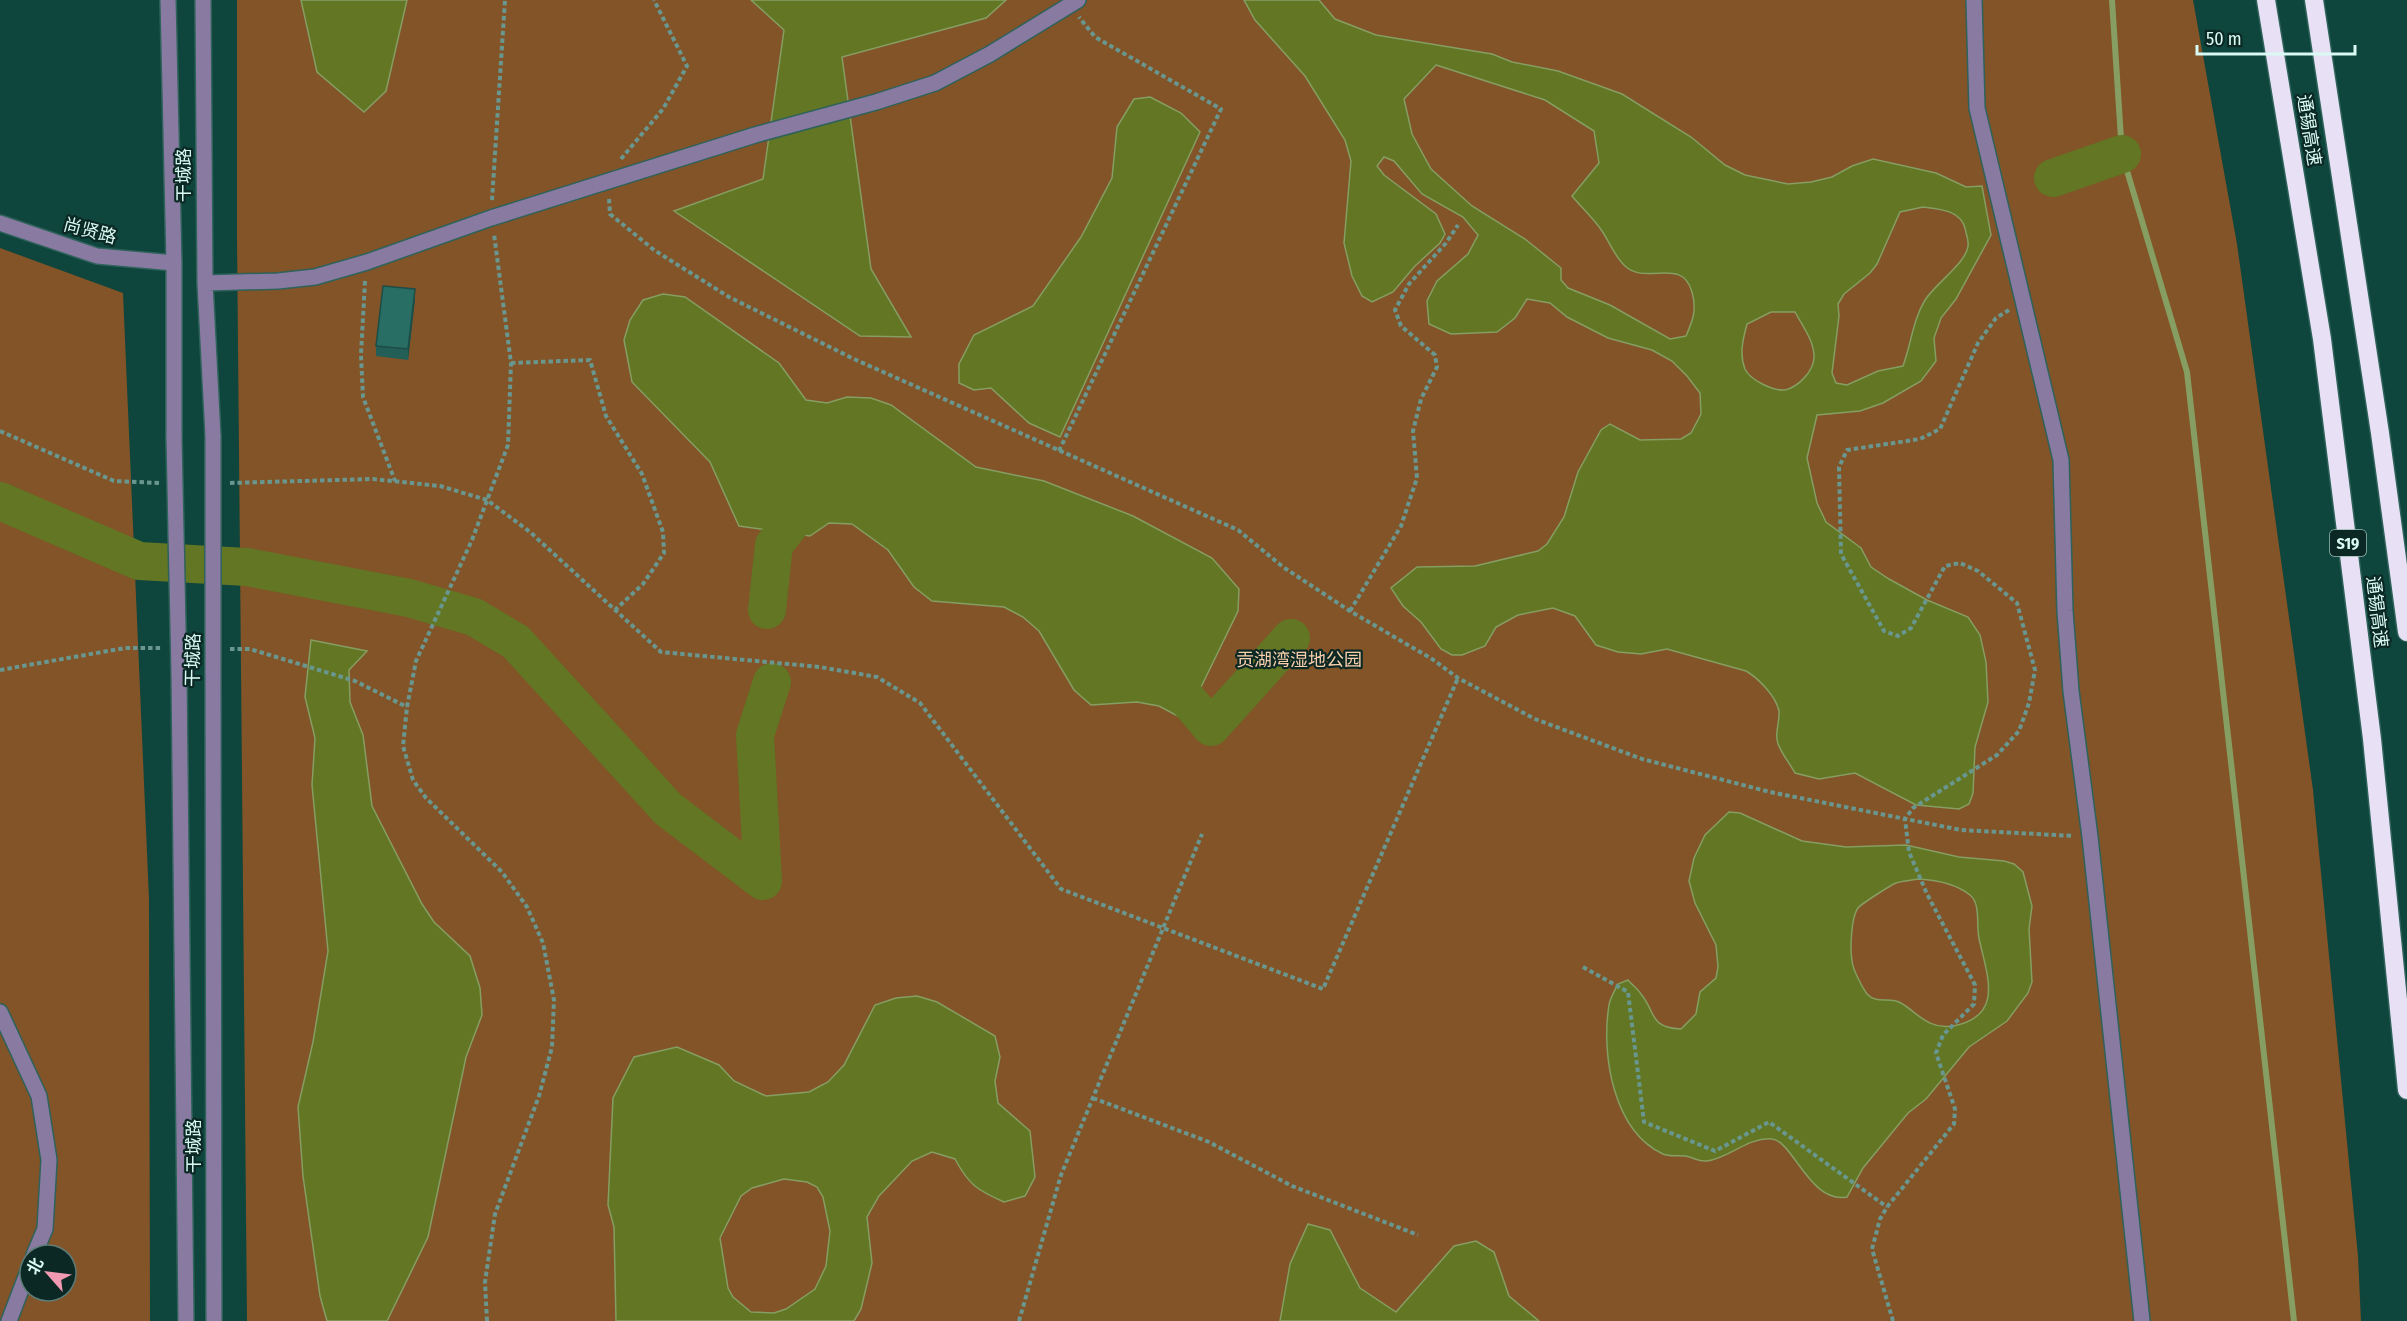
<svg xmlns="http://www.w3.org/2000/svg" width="2407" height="1321" font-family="'Fira Sans Condensed','Noto Sans SC',sans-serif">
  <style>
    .green { fill: #825427; fill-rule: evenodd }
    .water { fill: #627624; stroke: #869e62; stroke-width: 1.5; fill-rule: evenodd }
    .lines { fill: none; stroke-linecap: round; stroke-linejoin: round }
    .stream { stroke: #869e62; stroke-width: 6 }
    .river { stroke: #627624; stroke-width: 38 }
    .minor-casing { stroke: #2e625a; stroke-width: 18 }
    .highway-casing { stroke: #2e625a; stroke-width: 21 }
    .path { stroke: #69978f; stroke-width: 4; stroke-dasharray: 4.5 3; stroke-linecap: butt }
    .minor { stroke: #897aa2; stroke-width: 15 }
    .highway { stroke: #e8e1f5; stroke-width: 18 }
    .minor-bridge-casing { stroke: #2e625a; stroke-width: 18; stroke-linecap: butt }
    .minor-bridge { stroke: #897aa2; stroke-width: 15 }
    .wall { fill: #235f56 }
    .shaded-wall { fill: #1d4d46 }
    .building { fill: #296e64; stroke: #1d4d46; stroke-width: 1.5 }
    .labels { text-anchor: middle; stroke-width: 4.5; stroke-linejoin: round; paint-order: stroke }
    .shield { fill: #0b2824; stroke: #9bbbb5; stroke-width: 1.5 }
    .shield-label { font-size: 16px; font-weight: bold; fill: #d9faf3 }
    .street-label { font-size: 18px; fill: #d9faf3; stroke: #0b2824 }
    .park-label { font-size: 18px; fill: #f8ceab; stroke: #0b2824 }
  </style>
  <rect width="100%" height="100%" fill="#0e453d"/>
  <path class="green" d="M237,0H2193L2237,244L2313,790L2358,1256L2361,1321H247L237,237Z
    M0,248L123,293L149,899L150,1321H0ZM30,1255H66V1291H30Z"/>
  <path class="water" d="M301,0H407L386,91L364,112L317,72Z
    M751,0H1006L986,18L842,57L871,269L911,337L860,336L674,211L763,179L784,30Z
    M1244,0H1319L1335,19L1376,35L1492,54L1512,62L1558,71L1622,94L1691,137L1725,165L1745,175L1788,184L1811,182L1832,177L1852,166L1873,159L1936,173L1966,187L1982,186L1991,235L1956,299L1941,318L1934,338L1936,361L1921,381L1883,403L1860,411L1817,415L1807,458L1817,503L1826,522L1861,548L1871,567L1889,579L1927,600L1968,617L1980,635L1986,662L1988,702L1975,747L1973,793L1969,804L1959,809L1916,805L1855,773L1819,779L1795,773C1790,764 1782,754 1778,744C1774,733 1780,723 1779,711C1776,696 1758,678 1746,671L1667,649L1641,654L1618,652L1596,645L1575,616L1553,608L1518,615L1496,627L1485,646L1462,655H1452L1441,649L1421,622L1403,606L1391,588L1417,567L1475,566L1538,551L1547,544L1564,517L1578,472L1601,430L1610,424L1640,440L1681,439L1691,433L1701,414L1700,393L1687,376L1672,361L1652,350L1608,338L1567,317L1550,303L1527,299L1515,318L1497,332L1451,334L1429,324L1427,301L1437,281L1468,254L1478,235L1463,217L1422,194L1394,161L1384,157L1377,166L1384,175L1436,214L1445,234L1440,243L1415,266L1393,292L1372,302L1362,296L1352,276L1344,243L1351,161L1345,140L1305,76L1255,20ZM1436,65L1545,100L1594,131L1599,163L1572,196C1582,208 1594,219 1602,231C1610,243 1615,257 1625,266C1646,286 1682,256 1692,292C1697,310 1693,320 1686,336L1670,339L1610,305L1568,288L1561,280V268L1525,239L1472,206L1431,169L1412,134L1404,99ZM1923,207C1939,209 1960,210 1965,228C1966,234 1969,241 1968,246C1966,263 1936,283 1925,300C1913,320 1911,344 1903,366L1878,371L1847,385L1836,383L1832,373L1839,316L1838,304L1844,294L1870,273L1877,264L1900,212ZM1771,312H1795C1802,325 1815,342 1814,358C1813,372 1798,387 1785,390C1773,391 1750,380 1745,369C1739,354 1743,339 1747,324Z
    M1150,97L1181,113L1200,132L1060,437L1029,423L991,388L974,390L959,383V364L974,335L1033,306L1081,237L1112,178L1117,127L1134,99Z
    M663,294L685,297L779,363L806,400L827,403L847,397L871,398L891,405L976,467L1044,481L1133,516L1212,558L1239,589L1238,611L1185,720L1159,706L1137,702L1091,705L1074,690L1039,631L1023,617L1004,607L932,601L914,587L888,550L852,524L829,523L810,536L739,526L710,462L632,382L624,340L630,320L643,300Z
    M311,640L367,651L349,670L350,702L363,735L372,806L422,904L434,922L470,956L480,988L482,1015L466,1057L428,1237L387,1321H327L320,1296L303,1176L298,1107L313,1042L328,951L312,785L315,738L305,697Z
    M1729,812L1740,813L1802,841L1846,847L1906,845L1959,857L2004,861L2014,864L2023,872L2032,906L2029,929L2032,982L2028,993L2007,1021L1969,1047L1926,1099L1908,1113L1863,1168L1847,1197C1810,1204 1793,1141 1772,1139C1748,1137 1729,1158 1707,1161C1698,1162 1693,1157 1685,1156C1678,1155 1670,1157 1663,1154C1613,1131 1601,1054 1609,1005C1610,998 1615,990 1618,984L1628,980C1632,985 1638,989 1641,994C1656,1012 1649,1028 1681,1029L1696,1014L1700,992L1716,978L1718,967L1716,945L1695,903L1689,881L1694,858L1705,835ZM1919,879C1937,880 1955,883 1970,895C1981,904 1976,925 1979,938C1986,973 2006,1016 1953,1026C1928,1030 1918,1013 1901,1003C1890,996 1877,1005 1867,994C1862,987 1853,970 1852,961C1850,949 1851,917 1858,908C1861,904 1891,885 1896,883C1903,881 1912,880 1919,879Z
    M917,996L937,1002L995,1036L1000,1057L995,1081L998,1103L1030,1131L1035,1177L1025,1196L1004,1202C977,1190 969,1185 955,1159L932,1152L912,1161L879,1196L867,1217L872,1263L861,1309L854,1321H616L614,1227L608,1205L613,1098L634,1057L677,1047L719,1065L734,1081L766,1096L809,1092L828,1082L844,1065L875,1005L896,998ZM784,1179L807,1182L817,1187L823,1197L830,1231L826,1266L815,1289L786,1309L774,1313L751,1312L733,1297L728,1288L720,1238L741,1196L752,1188Z
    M1308,1224L1330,1230L1360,1288L1396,1312L1454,1246L1476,1241L1494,1252L1509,1296L1539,1321H1280L1290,1264Z"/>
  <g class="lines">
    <path class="stream" d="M2112,0L2122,154L2187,372L2294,1321"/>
    <path class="river" d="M2053,178L2122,154
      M0,501L139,561L247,567L409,598L474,617L516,642L668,809L763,881L755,735L772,682
      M767,610L774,545L812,496L817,497
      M1158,665L1211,727L1291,638"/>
    <defs>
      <path id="minor" d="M168,0L174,263V438
        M203,0L205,283L213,436
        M1974,0L1977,108L2061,460L2065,611L2071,691L2090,837L2142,1321
        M0,223L97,256L174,263
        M205,283L278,281L315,277L367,262L491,218L755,135L876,102L935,83L990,54L1078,0
        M213,671L214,1321
        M179,674L186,1321
        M0,1012L39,1096L49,1160L45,1229L34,1255
        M9,1321L30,1266"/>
      <path id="highway" d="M2266,0L2322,339L2372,739L2407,1090
        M2314,0L2380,433L2407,632"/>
    </defs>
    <use href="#minor" class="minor-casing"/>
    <use href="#highway" class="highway-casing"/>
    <path class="path" d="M621,159L663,109L687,66L654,0
      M609,199L610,214L654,250L729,297L854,359L1238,530L1283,567L1350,611L1432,659L1458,678L1535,719L1642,759L1770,792L1961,830L2074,836
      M492,200L505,0
      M365,281L361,355L363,397L395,481
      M511,363L590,360L606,416L642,474L663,532L664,553L643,584L615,610
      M0,431L114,481L160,483
      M1059,451L1221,109L1095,37L1079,17
      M230,483L373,479L440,486L487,500L530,532L661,652L820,667L877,677L920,703L1061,889L1323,989L1458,678
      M1350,611L1401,526L1417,478L1413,431L1421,399L1437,367L1435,355L1401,326L1395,310L1409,284L1446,243L1458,225
      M230,649H250L355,681L407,707
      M0,670L125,648H162
      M1583,967L1628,992L1644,1122L1715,1151L1769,1122L1887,1207
      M1093,1098L1209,1142L1292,1186L1418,1235
      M487,1321L485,1282L495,1214L539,1096L552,1047L554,1000L543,943L527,907L502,872L426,798L413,780L403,746L407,707L416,661L472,540L508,445L511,363L494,234
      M1019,1321L1061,1175L1202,834
      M1893,1321L1872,1249L1880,1219L1887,1207L1954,1124L1955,1109L1936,1053L1943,1035L1974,1004L1975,985L1927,894L1909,852L1905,819L1913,808L1997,755L2019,731L2029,703L2035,670L2017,603L1978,571L1960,563L1945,566L1911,628L1898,636L1884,631L1841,554L1839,467L1847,450L1920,439L1940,429L1978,343L1996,318L2009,310"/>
    <use href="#minor" class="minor"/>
    <use href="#highway" class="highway"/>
    <defs>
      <path id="minor-bridge" d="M213,436V671
        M174,438L179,674"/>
    </defs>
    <use href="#minor-bridge" class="minor-bridge-casing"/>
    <use href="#minor-bridge" class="minor-bridge"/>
  </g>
  <path class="wall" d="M415,299L408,360L376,356V346Z"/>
  <path class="shaded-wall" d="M415,289V299L408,360V349Z"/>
  <path class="building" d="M383,286L415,289L408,349L376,346Z"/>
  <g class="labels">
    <rect class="shield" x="2330" y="530" width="36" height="26" rx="4.5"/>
    <g class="shield-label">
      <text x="2348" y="549">S19</text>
    </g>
    <g class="street-label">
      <text transform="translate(2309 130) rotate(81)" y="6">通锡高速</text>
      <text transform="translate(184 175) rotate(-90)" y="6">干城路</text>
      <text transform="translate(90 231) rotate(15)" y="6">尚贤路</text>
      <text transform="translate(2377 612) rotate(83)" y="6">通锡高速</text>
      <text transform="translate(193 660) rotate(-89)" y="6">干城路</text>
      <text transform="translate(194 1146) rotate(-90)" y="6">干城路</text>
    </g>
    <g class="park-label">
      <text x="1299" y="666">贡湖湾湿地公园</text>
    </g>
  </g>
  <g transform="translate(48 1273) rotate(298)"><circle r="28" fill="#0b2824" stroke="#5d7c77" stroke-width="1.5"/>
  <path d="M0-4.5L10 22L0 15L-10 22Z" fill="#f19ab2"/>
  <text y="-9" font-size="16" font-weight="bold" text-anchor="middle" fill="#d9faf3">北</text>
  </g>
  <path d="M2197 45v9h158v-9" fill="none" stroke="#d9faf3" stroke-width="3"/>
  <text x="2206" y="45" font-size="18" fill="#d9faf3" stroke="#0b2824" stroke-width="4.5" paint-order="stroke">50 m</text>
</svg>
